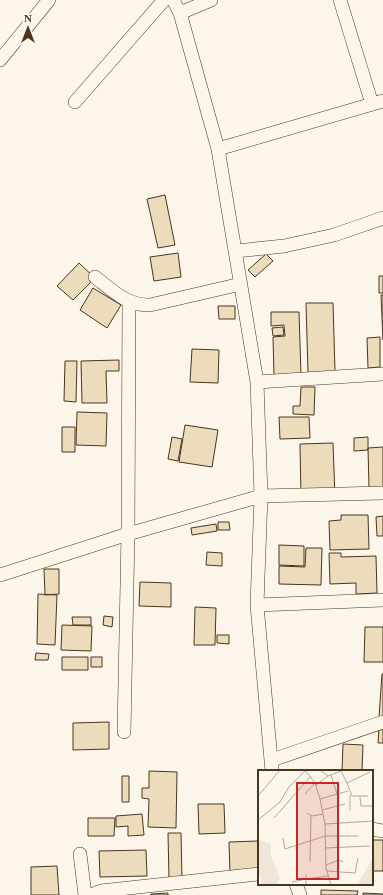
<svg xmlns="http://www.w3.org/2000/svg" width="383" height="895" font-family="Georgia,serif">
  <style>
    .building { fill: #ecdcbc; stroke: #4a3520 }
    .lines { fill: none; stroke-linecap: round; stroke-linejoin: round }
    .minor-casing { stroke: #4a3520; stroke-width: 14 }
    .minor { stroke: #fbf6e9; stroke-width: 13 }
    .inset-road { fill: none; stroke: #b4a999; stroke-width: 1 }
    .view { fill: #c62828; fill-opacity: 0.15; stroke: #c62828; stroke-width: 2 }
    .inset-edge { fill: none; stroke: #4a3520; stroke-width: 2 }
  </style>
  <rect width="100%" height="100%" fill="#fbf6e9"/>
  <path class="building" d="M165,195L175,245L158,248L147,199Z
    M178,253L181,277L154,281L150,257Z
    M266,254L273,261L255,277L248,270Z
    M79,263L95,278L73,300L57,286Z
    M379,276H383V293H379Z
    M93,288L121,305L107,328L80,310Z
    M381,295H383V340Z
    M306,303H333L335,372L308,373Z
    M218,306H235V319H219Z
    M271,312H299L301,375L274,376L273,337L285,336L284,325L271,326Z
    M283,327L284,335L273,336L272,328Z
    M380,337V367L368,368L367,338Z
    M192,349L219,350L218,383L190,382Z
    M119,360V371H106L107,403H82L81,361Z
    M65,361H77L76,402L64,401Z
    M301,387H315L314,415L293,414V406H300Z
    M77,412L107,413L106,446L76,445Z
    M279,417H309L310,438L280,439Z
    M185,425L218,430L212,467L179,462Z
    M62,427H75V452H62Z
    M172,437L182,439L178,461L168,459Z
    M368,437V450L354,451V438Z
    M333,443L335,498L301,499L300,444Z
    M383,447V488H369L368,448Z
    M341,515H368L369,549L330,550L329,521L341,520Z
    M383,516V536H377L376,517Z
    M218,522H229L230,530H218Z
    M216,524L217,531L192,535L191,528Z
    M279,545L304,546V566L279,565Z
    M306,548H322L321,585L279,584V566L305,567Z
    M207,552L222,553V566L206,565Z
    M329,553H341V557L376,556L377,593L356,594V583L330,584Z
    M44,569H59V594L45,595Z
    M140,582L171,583V607L139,606Z
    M38,594L57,595L55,645L37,644Z
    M195,607L216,608L215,645H194Z
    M104,616L113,617L112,627L103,625Z
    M72,617H91V625H73Z
    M62,625L92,626L91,651L61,650Z
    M365,627H383V662H364Z
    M217,635H229V644L217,643Z
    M36,653L49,654L48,660H35Z
    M62,657H88V670H62Z
    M91,657H102V667H91Z
    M382,674H383V717H379Z
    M109,722V749L73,750V723Z
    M379,728H383V743H378Z
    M343,744L363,745L362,771H342Z
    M149,771L177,772L176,828L148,827L149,799L142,798V788H149Z
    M122,776H129V802H122Z
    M198,804H224L225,833L199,834Z
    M142,814L144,835L128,836V826L116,827V816Z
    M88,818H115L114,836H88Z
    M168,833H181L182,879H169Z
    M372,840H383V871H372Z
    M258,841L259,872L230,874L229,842Z
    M146,850L147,876L100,877L99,851Z
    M57,866L59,895H31V867Z
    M321,890L358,891L357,895H321Z
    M168,893V895H151V894Z
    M363,893L383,894V895H363Z"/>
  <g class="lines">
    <defs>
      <path id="minor" d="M173,0L180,13L218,149L257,382L261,496L257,605L272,771
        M340,0L372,104
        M180,13L211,0
        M0,60L49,0
        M75,102L164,0
        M218,149L383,101
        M236,251L284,246L334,235L383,218
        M95,277C112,290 127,306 150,305L241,284
        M257,382L383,374
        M0,575L128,534L261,496L383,493
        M257,605L383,600
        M124,732L128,534L129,303
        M272,760L383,722
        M372,829L383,831
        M80,854L85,895
        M296,884L300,895
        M91,895L101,891L259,874"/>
    </defs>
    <use href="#minor" class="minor-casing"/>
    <use href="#minor" class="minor"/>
  </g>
  <g transform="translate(258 770)">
    <rect width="115" height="115" fill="#fbf6e9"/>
    <path d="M0,70L13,74V86L22,108L18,115H4L0,99ZM115,88V115H99Z" fill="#ede6d9"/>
    <path class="inset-road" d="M47,0L57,13L62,29L67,54L68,98L73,115M63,1L70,6L73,5L79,24M73,5L83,1L89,13M58,15L70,6M47,24L57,13M92,25V41M0,26L22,0M110,26H94L89,13L112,2M102,27L103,36H115M62,29L90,21M64,40L87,34M49,43L54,46L65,44M16,48L53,6M0,50L22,32L31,17L47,1M67,54L115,51M25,68L27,79L67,66H100M38,75L39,88M67,78L112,76M52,92L53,46M68,95L81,90L85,92M69,101L97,103L100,88M34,112L48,109V105M48,115V109L70,106"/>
    <path class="view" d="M39,13H80V109H39Z"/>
    <rect width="115" height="115" class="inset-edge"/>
  </g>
  <g transform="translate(28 28)" stroke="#fbf6e9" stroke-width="3" paint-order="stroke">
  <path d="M0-3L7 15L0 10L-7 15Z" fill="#4a3520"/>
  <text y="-6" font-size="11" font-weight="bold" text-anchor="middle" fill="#4a3520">N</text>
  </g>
</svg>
